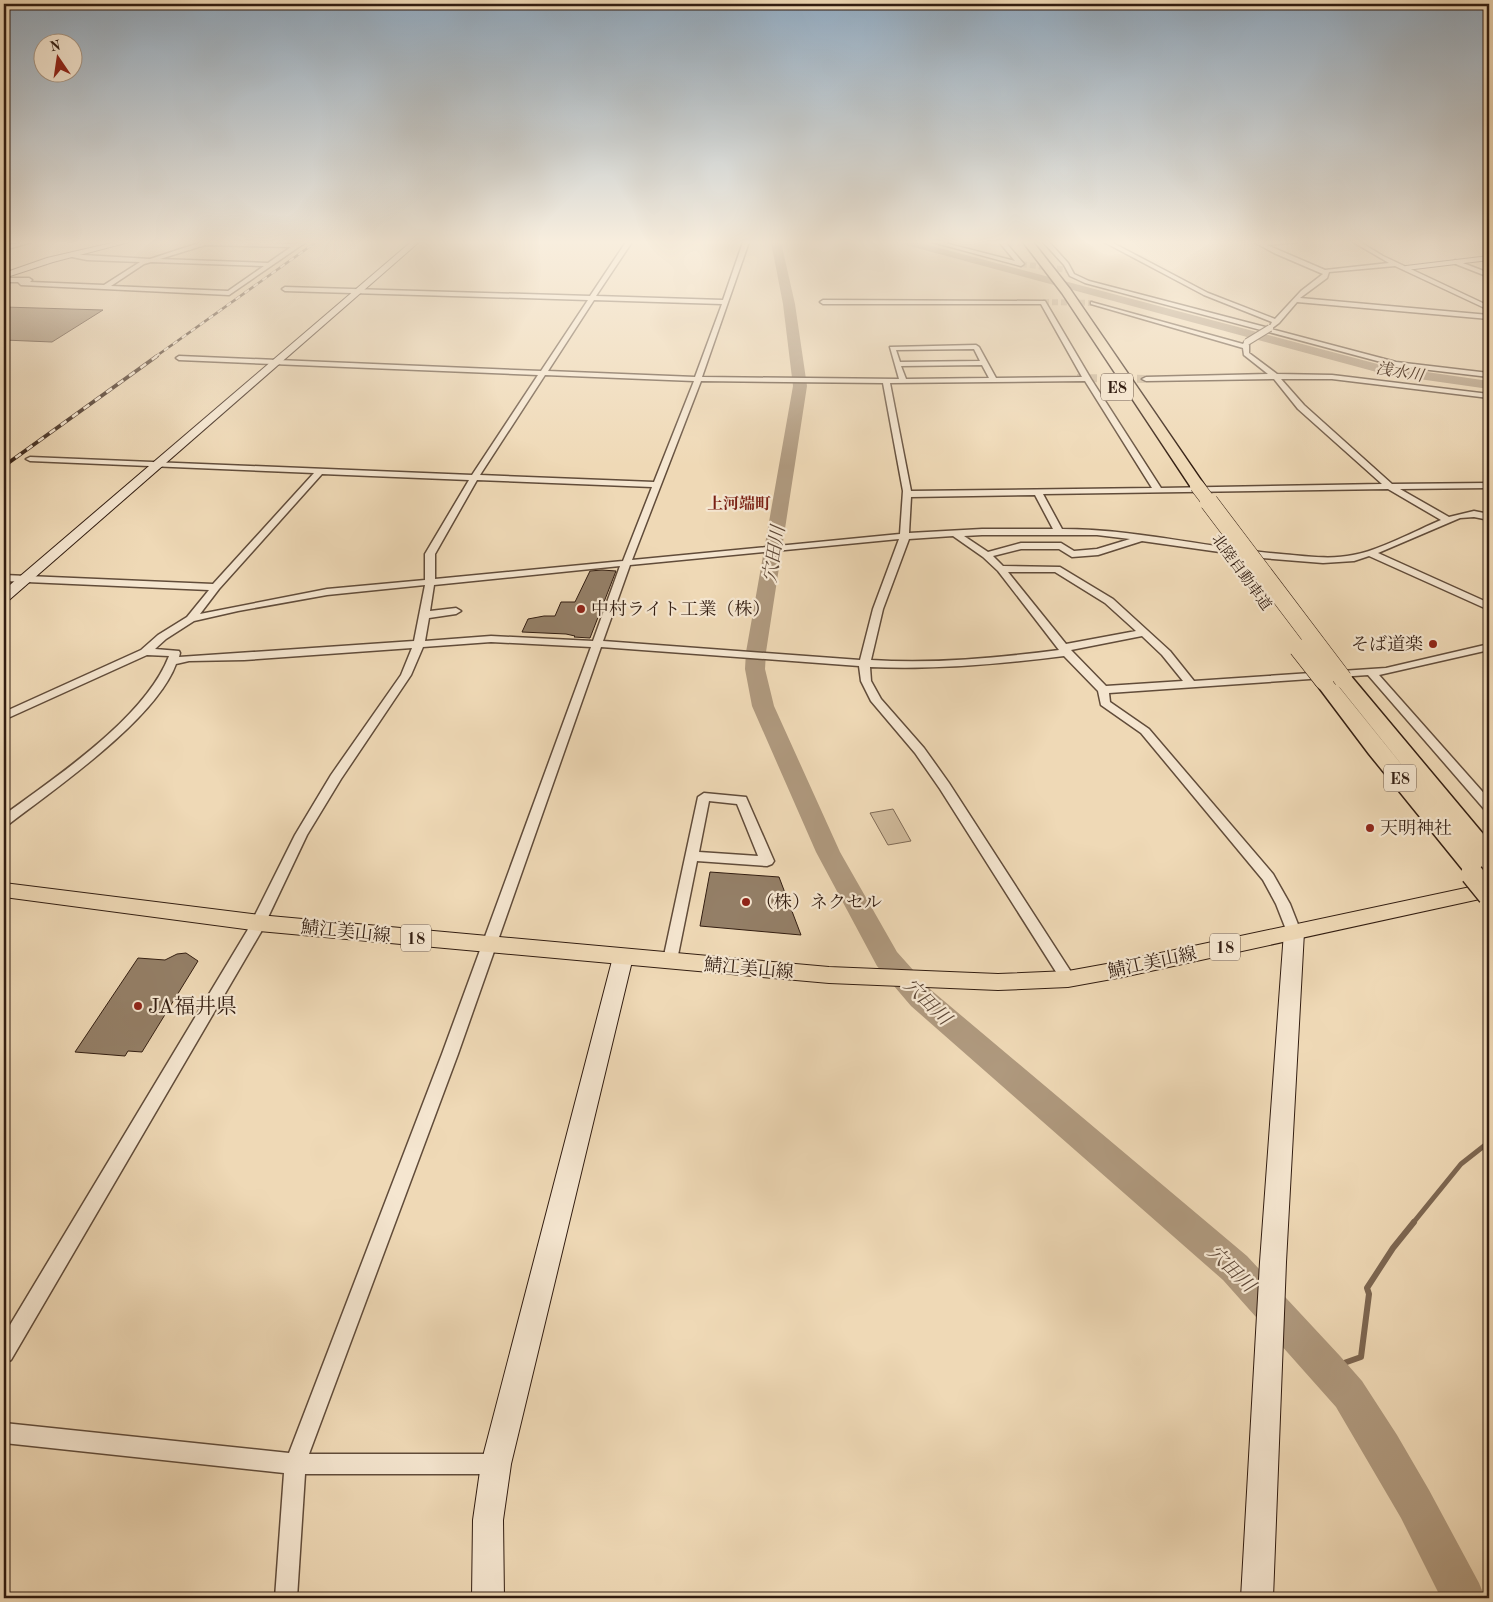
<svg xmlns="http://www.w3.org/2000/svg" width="1493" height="1602" font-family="'Old Standard TT','Noto Serif JP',serif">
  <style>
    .green { fill: #cfb99a; stroke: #806b56 }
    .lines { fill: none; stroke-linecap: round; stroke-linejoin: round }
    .stream-far1 { stroke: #7d6752; stroke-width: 5 }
    .stream { stroke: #7d6752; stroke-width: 6 }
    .river { fill: #af997e; fill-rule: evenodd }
    .building { fill: #947f67; stroke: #321d11 }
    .street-tunnel-far1 { stroke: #c9b395; stroke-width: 6; stroke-dasharray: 6 3; stroke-linecap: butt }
    .street-tunnel { stroke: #c9b395; stroke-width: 8; stroke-dasharray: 8 4; stroke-linecap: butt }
    .street-casing { stroke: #614c3a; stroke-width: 3 }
    .secondary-casing { stroke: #321d11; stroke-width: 2 }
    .primary-casing { stroke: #321d11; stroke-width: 2 }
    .highway-casing { stroke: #321d11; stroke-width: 3 }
    .street { fill: #f5e6d0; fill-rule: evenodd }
    .secondary { fill: #f5e6d0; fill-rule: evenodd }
    .primary { fill: #efd9b6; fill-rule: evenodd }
    .highway { fill: #efd9b6; fill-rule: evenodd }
    .rail-far1-casing { stroke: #321d11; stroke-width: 2.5 }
    .rail-casing { stroke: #321d11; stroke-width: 4 }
    .rail-far1 { stroke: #f5e6d0; stroke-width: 2; stroke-dasharray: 5.5; stroke-linecap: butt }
    .rail { stroke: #f5e6d0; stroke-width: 2.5; stroke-dasharray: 7; stroke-linecap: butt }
    .street-bridge-casing { stroke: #614c3a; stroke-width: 8; stroke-linecap: butt }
    .highway-bridge-far2-casing { stroke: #321d11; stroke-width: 15; stroke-linecap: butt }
    .highway-bridge-far1-casing { stroke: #321d11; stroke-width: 19; stroke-linecap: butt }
    .highway-bridge-casing { stroke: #321d11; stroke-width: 25; stroke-linecap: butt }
    .street-bridge { stroke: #f5e6d0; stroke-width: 6 }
    .highway-bridge-far2 { stroke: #efd9b6; stroke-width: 14 }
    .highway-bridge-far1 { stroke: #efd9b6; stroke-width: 18 }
    .highway-bridge { stroke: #efd9b6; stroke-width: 22 }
    .poi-dot { fill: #8f2418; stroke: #f5e6d0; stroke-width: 2 }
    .labels { text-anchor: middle; stroke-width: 4.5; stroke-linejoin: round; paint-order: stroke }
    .far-street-label { font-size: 15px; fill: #321d11; stroke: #f5e6d0 }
    .far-water-label { font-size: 16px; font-style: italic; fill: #5e4837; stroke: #f5e6d0 }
    .shield { fill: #f5e6d0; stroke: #6c594a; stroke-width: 1 }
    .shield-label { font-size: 16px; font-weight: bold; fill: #321d11 }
    .far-quarter-label { font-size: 16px; font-weight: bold; fill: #7a1f14; stroke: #f5e6d0 }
    .poi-label { font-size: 18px; fill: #321d11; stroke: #f5e6d0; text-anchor: start }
    .street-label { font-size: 18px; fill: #321d11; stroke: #f5e6d0 }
    .water-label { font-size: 19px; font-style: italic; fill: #5e4837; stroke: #f5e6d0 }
    .near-poi-label { font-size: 21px; fill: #321d11; stroke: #f5e6d0; text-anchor: start }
  </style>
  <rect width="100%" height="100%" fill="#efd9b6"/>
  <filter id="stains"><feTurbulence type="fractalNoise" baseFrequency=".004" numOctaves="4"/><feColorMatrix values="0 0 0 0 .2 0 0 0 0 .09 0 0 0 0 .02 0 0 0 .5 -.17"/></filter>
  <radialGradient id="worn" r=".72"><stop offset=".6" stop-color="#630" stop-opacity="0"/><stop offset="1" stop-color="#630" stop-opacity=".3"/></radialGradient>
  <path class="green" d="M893,809L911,841L888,845L870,813Z"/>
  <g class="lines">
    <path class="stream-far1" d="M1413,1223L1461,1164L1489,1142"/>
    <path class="stream" d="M1327,1369L1361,1357L1369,1294L1367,1288L1393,1248L1414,1222"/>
    <path class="river" d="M771,242H781L795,304L807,386L766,652L765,669L774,706L840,852L897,952L931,990L1247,1256L1340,1356L1362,1381L1397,1435L1429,1490L1479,1583L1485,1598H1441L1401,1518L1336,1407L1223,1280L911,1006L877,966L816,852L752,706L745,669L746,652L793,386L783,304Z
      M901,242H917L1385,366L1489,381V389L1384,374L902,244Z"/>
  </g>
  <path class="building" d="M4,307L103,310L52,342L4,340Z
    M602,570L616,571L590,638L574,637L575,636L566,634L522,632L528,619L544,616H555L561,602H575L590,571Z
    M710,872L779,877L801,935L700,926Z
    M186,953L198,961L142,1052L128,1051L125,1056L75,1052L138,958L165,960L177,954Z"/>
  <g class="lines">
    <path class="street-tunnel-far1" d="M1008,244L1034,242
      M1021,264L1069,270
      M1043,302L1093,303"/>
    <path class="street-tunnel" d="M1077,378L1146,379"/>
    <defs>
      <path id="street" d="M23,242H32L4,250V246Z
        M202,242L296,244L300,242H306L229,295L21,285L18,282H4V278H29L32,280L30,282L104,285L140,262L87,260L67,256V254L150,259ZM205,245L291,247L268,263L160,259ZM151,262L264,266L228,291L111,286L144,264Z
        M626,242H632L596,296L723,300L743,242H749L702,377L899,379L890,347L976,345L979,347L996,378L1082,377L1041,304H823L820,302L823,300L1045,301L1091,379L1161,488L1382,484L1298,409L1274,379L1146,381L1142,379L1146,377L1268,374L1244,355L1243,348L1091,304V302L1243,344L1245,341H1249V353L1277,374L1332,375L1489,394V398L1332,379H1281L1304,405L1392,484L1489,483V488L1400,489L1449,517L1474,511L1489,514V520L1474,517L1460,518L1378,553L1489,603V610L1369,556L1354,561L1323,563L1262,558L1142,541L1098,555L1072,557L1059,549H1021L993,556L1003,566L1060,567L1113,599L1170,651L1194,681L1386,668L1489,644V650L1379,675L1489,799V811L1485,810L1368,675L1109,693L1110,702L1149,729L1273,874L1290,904L1301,932L1299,936L1294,937L1289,936L1287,932L1276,904L1263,880L1141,733L1101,705L1098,691L1064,656C1000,664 935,670 870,667L871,681L881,699L924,748L949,783L1073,975L1075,979L1073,983L1068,985L1063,983L940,789L915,753L871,701L861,681L859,666L601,647L458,1054L309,1454H496L503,1457L506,1464L503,1471L496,1474H305L297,1598H275L284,1473L4,1443V1423L289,1453L442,1054L591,647L491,642L423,647L411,675L341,779L307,835L261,932L11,1360L4,1363V1335L247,931L295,835L331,775L401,675L412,648L244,660L189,661L176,664C156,719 56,788 9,824L4,825V815C57,776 145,718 169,656L147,655L8,718L4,719V712L141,650L158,635L187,617L209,590L4,581V575L213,584L314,473L30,461L26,459L30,457L472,475L538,375L179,360L176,358L179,356L541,371L588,300L285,291L282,289L285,287L590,296ZM594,300L722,304L695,377L548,371ZM974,349L980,361L900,362L896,350ZM982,365L989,378L906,379L901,366ZM545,375L694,381L654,482L480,475ZM701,381L883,383L903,491L900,534L632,560ZM1085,381L1152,488L911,491L890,383ZM322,474L469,480L425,554V580L327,589L200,614L219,589ZM477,480L652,487L623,561L435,579V554ZM1388,489L1441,520C1417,530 1378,551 1353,555C1330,560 1305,556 1281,554C1208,548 1136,529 1062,529L1043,494ZM1035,495L1053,529H982L909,533L911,497ZM982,535H1097L1130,539L1097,549L1074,551L1061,543H1021L988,552L964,536ZM953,536L983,557L998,571L1059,650C997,658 934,664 871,660L883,609L909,539ZM899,539L873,609L860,660L603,641L630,565ZM620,566L593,641L491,636L425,641L429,618L456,614L461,611L456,608L430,611L434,585ZM1008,572H1055L1105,603L1136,631L1066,644ZM425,585L414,641L179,657L180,653L179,651L155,649L166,639L194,621L238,611L327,595ZM1142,636L1162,655L1183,681L1106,686L1071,650Z
        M932,242H941L1015,261L999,242H1005L1024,264L1021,266Z
        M1043,242H1049L1068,263L1074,274L1089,281L1269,328L1272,322L1204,295L1104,242H1111L1208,293L1275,319L1301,291L1323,274L1274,253L1254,242H1299L1267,245L1325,270L1389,263L1353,242H1360L1383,256L1489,306V310L1395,266L1329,272L1327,278L1300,298L1489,315V319L1297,302L1279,323L1271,329L1396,362L1489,373V377L1396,366L1085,283L1070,276L1064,265Z
        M1455,260L1489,273V277L1453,263Z
        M704,793L746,797L774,861L772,864L767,866L697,861L677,960L675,964L670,965L665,964L663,960L698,797ZM709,801L737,804L758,856L699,852Z"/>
      <path id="secondary" d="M116,242H129L53,262L4,278V273L47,258Z
        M411,242H419L9,600L4,601V590Z
        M1489,256V260L1406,270L1402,268L1406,266Z
        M1294,925L1301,927L1304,932L1286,1262L1273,1598H1241L1260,1262L1284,932L1287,927Z
        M623,949L630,952L633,957L511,1464L503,1520L504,1598H472L473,1520L481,1464L613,957L616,952Z"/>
      <path id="primary" d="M4,883L259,915L829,967L998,974L1068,971L1123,961L1489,883V897L1123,977L1068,987L998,990L829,983L259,931L4,897Z"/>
      <path id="highway" d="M1023,242H1033L1070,289L1205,486L1202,489H1192L1062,293Z
        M1343,673L1350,675L1489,841V864L1484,863L1489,869V893L1480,891L1369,754L1314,681L1317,677L1324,675L1331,677L1414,780L1333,679L1336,675Z"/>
    </defs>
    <use href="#street" class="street-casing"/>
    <use href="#secondary" class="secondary-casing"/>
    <use href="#primary" class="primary-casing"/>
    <use href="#highway" class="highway-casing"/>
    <use href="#street" class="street"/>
    <use href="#secondary" class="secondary"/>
    <use href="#primary" class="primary"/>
    <use href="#highway" class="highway"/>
    <defs>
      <path id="rail-far1" d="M155,357L316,242"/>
      <path id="rail" d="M4,466L157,356"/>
    </defs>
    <use href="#rail-far1" class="rail-far1-casing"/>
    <use href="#rail" class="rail-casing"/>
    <use href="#rail-far1" class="rail-far1"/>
    <use href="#rail" class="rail"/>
    <defs>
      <path id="street-bridge" d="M1247,342L1270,328"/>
      <path id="highway-bridge-far2" d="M1197,486L1210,503"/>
      <path id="highway-bridge-far1" d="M1209,502L1343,679
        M1298,648L1324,681"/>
      <path id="highway-bridge" d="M1472,874L1489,895"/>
    </defs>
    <use href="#street-bridge" class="street-bridge-casing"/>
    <use href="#highway-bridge-far2" class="highway-bridge-far2-casing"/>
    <use href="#highway-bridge-far1" class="highway-bridge-far1-casing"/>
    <use href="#highway-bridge" class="highway-bridge-casing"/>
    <use href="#street-bridge" class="street-bridge"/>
    <use href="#highway-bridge-far2" class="highway-bridge-far2"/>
    <use href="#highway-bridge-far1" class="highway-bridge-far1"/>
    <use href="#highway-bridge" class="highway-bridge"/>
  </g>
  <linearGradient id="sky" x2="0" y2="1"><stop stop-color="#91a9be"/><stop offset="0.52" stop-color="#f8eede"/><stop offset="1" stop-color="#f8eede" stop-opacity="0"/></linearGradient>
  <rect width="1493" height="466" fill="url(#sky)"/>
  <g class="poi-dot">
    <circle cx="581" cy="609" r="5"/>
    <circle cx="1433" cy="644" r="5"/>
    <circle cx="1370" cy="828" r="5"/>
    <circle cx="746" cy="902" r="5"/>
    <circle cx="138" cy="1006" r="5"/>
  </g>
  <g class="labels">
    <g class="far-street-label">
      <text transform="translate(1242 572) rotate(54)" y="5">北陸自動車道</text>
    </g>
    <g class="far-water-label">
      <text transform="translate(1400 371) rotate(10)" y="6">浅水川</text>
    </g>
    <g class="shield">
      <rect x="1101" y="373.5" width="32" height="27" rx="4"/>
      <rect x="1384" y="764.5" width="32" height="27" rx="4"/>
      <rect x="401" y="924.5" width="30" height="27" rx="4"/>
      <rect x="1210" y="933.5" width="30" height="27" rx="4"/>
    </g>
    <g class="shield-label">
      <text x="1117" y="393">E8</text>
      <text x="1400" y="784">E8</text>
      <text x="416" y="944">18</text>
      <text x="1225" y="953">18</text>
    </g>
    <g class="far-quarter-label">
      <text x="739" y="509">上河端町</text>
    </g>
    <g class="poi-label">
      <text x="591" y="615">中村ライト工業（株）</text>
      <text x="1423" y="650" text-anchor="end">そば道楽</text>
      <text x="1380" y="834">天明神社</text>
      <text x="756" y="908">（株）ネクセル</text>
    </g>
    <g class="street-label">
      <text transform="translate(346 931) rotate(6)" y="6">鯖江美山線</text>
      <text transform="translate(1152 962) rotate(-12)" y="6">鯖江美山線</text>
      <text transform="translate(749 968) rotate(5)" y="6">鯖江美山線</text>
    </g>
    <g class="water-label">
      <text transform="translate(773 554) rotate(-81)" y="7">穴田川</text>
      <text transform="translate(928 1001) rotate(44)" y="7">穴田川</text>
      <text transform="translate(1232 1268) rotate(44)" y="7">穴田川</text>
    </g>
    <g class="near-poi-label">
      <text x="148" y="1013">JA福井県</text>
    </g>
  </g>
  <rect width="1493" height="1602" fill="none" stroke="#efd9b6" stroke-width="20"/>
  <rect x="5" y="5" width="1483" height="1592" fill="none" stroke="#321d11" stroke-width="2.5"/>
  <rect x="10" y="10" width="1473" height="1582" fill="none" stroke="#321d11"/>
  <g transform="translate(58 58) rotate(347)"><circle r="24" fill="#f5e6d0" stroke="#a79684"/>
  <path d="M0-4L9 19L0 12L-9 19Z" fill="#8f2418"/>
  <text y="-8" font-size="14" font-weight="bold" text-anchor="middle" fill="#321d11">N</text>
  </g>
  <rect width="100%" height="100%" filter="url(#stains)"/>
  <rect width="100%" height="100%" fill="url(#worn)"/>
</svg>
